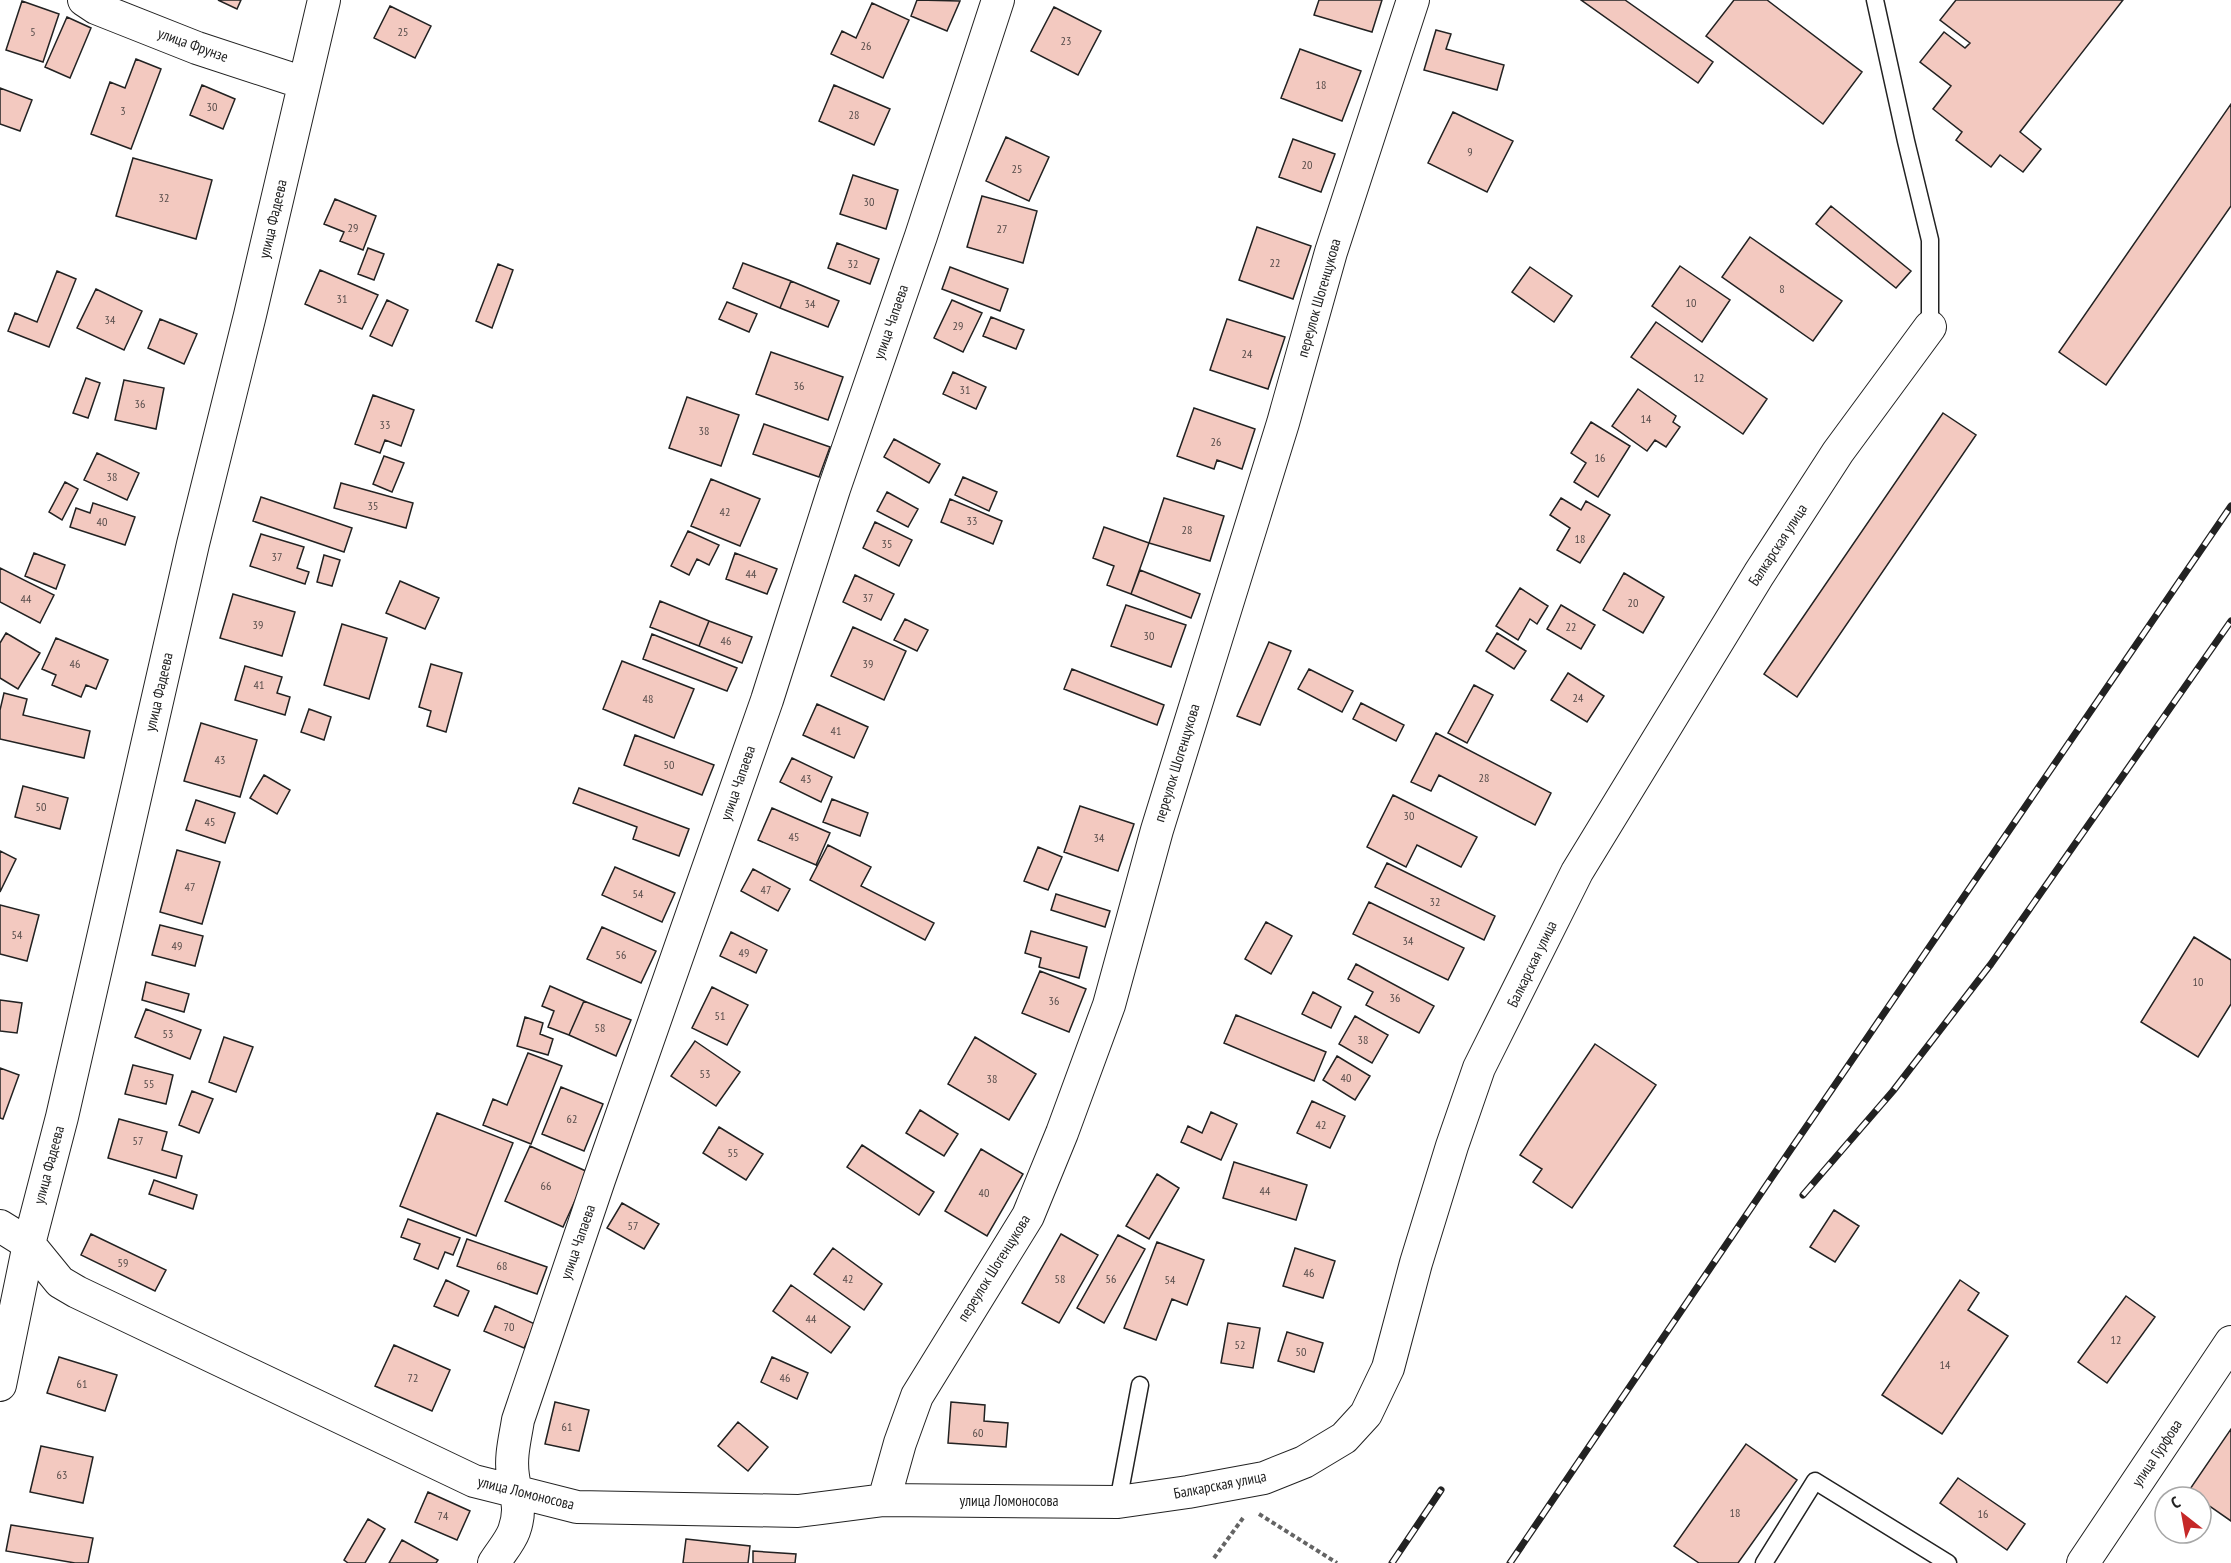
<svg xmlns="http://www.w3.org/2000/svg" width="2231" height="1563" font-family="'PT Sans Narrow',sans-serif">
  <style>
    .building { fill: #f3c9c0; stroke: #222; stroke-width: 1.5 }
    .lines { fill: none; stroke-linecap: round; stroke-linejoin: round }
    .service-casing { stroke: #222; stroke-width: 19 }
    .minor-casing { stroke: #222; stroke-width: 34 }
    .path { stroke: #646464; stroke-width: 4; stroke-dasharray: 4.5 3; stroke-linecap: butt }
    .service { stroke: #fff; stroke-width: 16 }
    .minor { stroke: #fff; stroke-width: 32 }
    .rail-casing { stroke: #222; stroke-width: 7 }
    .rail { stroke: #fff; stroke-width: 4.5; stroke-dasharray: 14; stroke-linecap: butt }
    .labels { text-anchor: middle; stroke-width: 4.5; stroke-linejoin: round; paint-order: stroke }
    .number-label { font-size: 12px; fill: #564c4a }
    .street-label { font-size: 15px; fill: #222; stroke: #fff }
  </style>
  <rect width="100%" height="100%" fill="#fff"/>
  <path class="building" d="M218,0H241L237,9Z
    M917,0L960,1L947,31L911,16Z
    M1319,0H1382L1372,32L1314,15Z
    M1581,0H1625L1713,62L1698,83Z
    M1734,0H1767L1862,72L1823,124L1706,36Z
    M1956,0H2123L2020,132L2041,149L2023,172L2000,155L1991,167L1956,140L1962,132L1933,109L1951,86L1920,62L1944,32L1965,48L1970,43L1940,20Z
    M22,1L59,14L43,62L6,50Z
    M872,3L909,20L883,78L831,54L842,31L856,38Z
    M390,6L431,26L415,58L374,38Z
    M1054,7L1101,31L1078,75L1031,51Z
    M67,17L91,28L70,78L45,67Z
    M1436,30L1451,34L1446,49L1504,65L1497,90L1424,70Z
    M1300,49L1361,71L1342,121L1281,98Z
    M136,59L161,69L131,149L91,134L110,82L125,88Z
    M202,85L235,99L223,129L190,115Z
    M834,85L890,109L874,145L819,121Z
    M0,88L32,100L20,131L0,124Z
    M2231,104V206L2106,385L2059,352Z
    M1453,112L1513,141L1487,192L1428,163Z
    M1006,137L1049,157L1029,201L986,181Z
    M1293,139L1335,154L1321,192L1279,177Z
    M133,158L212,180L196,239L116,216Z
    M853,175L898,190L886,229L840,214Z
    M982,196L1037,211L1023,263L967,247Z
    M335,199L376,216L363,250L340,241L344,232L324,224Z
    M1831,206L1911,271L1896,288L1816,224Z
    M1257,227L1311,246L1293,299L1239,280Z
    M1750,237L1842,301L1813,341L1722,277Z
    M837,243L879,259L870,284L828,268Z
    M368,248L384,254L374,280L358,274Z
    M743,263L791,281L780,308L733,288Z
    M498,264L513,270L492,328L476,321Z
    M1680,266L1730,300L1702,342L1652,306Z
    M950,267L1008,289L1000,311L942,289Z
    M1530,267L1572,296L1554,322L1512,292Z
    M320,270L378,295L362,329L305,304Z
    M57,271L76,279L49,347L8,331L15,313L37,322Z
    M791,281L839,301L828,327L780,308Z
    M96,289L142,311L124,350L77,328Z
    M387,300L408,310L392,346L370,336Z
    M952,300L982,313L963,352L934,338Z
    M727,302L757,314L749,332L719,319Z
    M991,317L1024,330L1016,349L983,336Z
    M160,319L197,334L184,364L148,348Z
    M1227,319L1285,337L1268,389L1210,370Z
    M1656,322L1767,399L1743,434L1631,357Z
    M771,352L843,377L828,420L756,394Z
    M953,372L986,387L976,409L943,394Z
    M86,378L100,383L88,418L73,413Z
    M124,380L164,388L156,429L115,420Z
    M1638,389L1676,416L1673,422L1680,427L1666,447L1655,440L1647,451L1612,426Z
    M373,395L414,410L401,446L385,440L380,453L355,444Z
    M687,397L739,415L721,466L669,448Z
    M1194,408L1255,429L1242,469L1217,460L1214,469L1177,456Z
    M1943,413L1976,435L1797,697L1764,674Z
    M1591,422L1630,446L1598,497L1574,482L1586,463L1571,453Z
    M764,424L830,447L819,477L753,454Z
    M894,439L940,464L929,483L884,457Z
    M97,453L139,473L127,500L84,480Z
    M384,456L404,463L392,492L373,484Z
    M963,477L997,492L989,511L955,495Z
    M711,479L760,499L740,546L691,526Z
    M65,482L78,489L62,520L49,512Z
    M341,483L413,503L406,528L334,508Z
    M887,492L918,509L908,527L877,511Z
    M261,497L352,528L344,552L253,521Z
    M1164,498L1224,516L1210,561L1149,543Z
    M1561,498L1581,510L1586,501L1610,515L1580,563L1557,550L1570,528L1550,515Z
    M950,499L1002,521L993,544L941,522Z
    M93,503L135,517L125,545L70,527L76,508L90,513Z
    M875,522L912,540L899,566L863,548Z
    M1104,527L1149,543L1131,594L1107,585L1114,566L1093,558Z
    M688,531L719,545L709,565L697,559L689,575L671,566Z
    M261,534L304,547L297,568L309,572L305,584L250,566Z
    M34,553L65,565L56,589L25,576Z
    M735,553L777,569L767,594L726,579Z
    M324,555L340,560L332,586L317,582Z
    M0,568L54,595L40,623L0,602Z
    M1140,570L1200,594L1191,618L1131,594Z
    M1624,573L1664,597L1643,633L1603,610Z
    M855,575L894,594L881,620L843,602Z
    M400,581L439,598L425,629L386,613Z
    M1520,588L1548,606L1537,624L1530,619L1518,640L1496,626Z
    M233,594L295,612L282,656L220,638Z
    M660,601L709,621L699,646L650,627Z
    M1126,605L1186,625L1171,667L1111,646Z
    M1561,605L1595,625L1581,649L1547,629Z
    M905,619L928,630L917,651L894,640Z
    M709,621L752,637L742,663L699,646Z
    M342,624L387,638L369,699L324,685Z
    M853,627L906,651L884,700L831,676Z
    M6,633L40,653L18,689L0,678V643Z
    M1497,633L1526,651L1514,669L1486,651Z
    M652,634L737,668L727,691L643,659Z
    M56,638L108,660L96,689L86,685L81,697L52,685L56,675L42,669Z
    M1269,642L1291,651L1260,725L1237,716Z
    M622,661L694,689L674,738L603,709Z
    M431,664L462,673L446,732L427,726L431,711L419,707Z
    M245,666L282,677L277,693L290,697L285,715L235,700Z
    M1072,669L1164,705L1157,725L1064,689Z
    M1309,669L1353,691L1342,712L1298,689Z
    M1568,673L1604,696L1587,722L1551,700Z
    M1474,685L1493,695L1467,743L1448,733Z
    M4,693L27,699L23,715L90,731L84,758L0,739V710Z
    M1361,703L1404,725L1396,741L1353,719Z
    M817,704L868,727L854,758L803,735Z
    M309,709L331,717L324,740L301,732Z
    M201,723L257,740L240,797L184,781Z
    M1436,733L1551,793L1535,825L1439,775L1431,791L1411,782Z
    M635,735L714,765L702,795L624,765Z
    M792,758L832,777L821,802L780,782Z
    M264,775L290,790L277,814L250,798Z
    M23,786L68,798L60,829L15,817Z
    M579,788L689,829L679,856L633,839L637,827L573,803Z
    M1393,795L1477,837L1461,867L1417,845L1406,867L1367,847Z
    M832,799L868,813L860,836L823,822Z
    M196,800L235,813L225,843L186,830Z
    M1080,806L1134,824L1118,871L1064,852Z
    M772,808L830,833L816,865L758,840Z
    M828,845L871,867L861,886L934,923L925,940L810,880Z
    M1038,847L1062,857L1048,890L1024,881Z
    M177,850L220,862L202,924L160,912Z
    M0,851L16,859L0,892Z
    M1387,863L1495,916L1484,940L1375,887Z
    M615,867L675,893L662,922L602,895Z
    M753,869L790,889L778,911L741,891Z
    M1056,894L1110,911L1105,927L1051,910Z
    M1369,902L1464,948L1448,980L1353,934Z
    M0,905L39,915L27,961L0,954Z
    M1266,922L1292,936L1271,974L1245,959Z
    M160,925L203,936L195,966L152,955Z
    M602,927L656,951L641,983L587,959Z
    M1031,931L1087,947L1079,978L1039,967L1041,958L1025,953Z
    M731,932L767,950L756,973L720,956Z
    M2194,937L2231,960V1004L2198,1057L2141,1022Z
    M1356,964L1434,1006L1419,1033L1366,1005L1373,992L1348,979Z
    M1040,971L1086,989L1069,1032L1022,1013Z
    M146,982L189,994L184,1012L142,1000Z
    M550,986L584,1001L569,1035L548,1027L554,1011L542,1006Z
    M712,987L748,1005L727,1045L692,1028Z
    M1313,992L1341,1007L1331,1028L1302,1014Z
    M0,1000L22,1003L17,1033L0,1031Z
    M584,1001L631,1020L616,1056L569,1035Z
    M146,1009L201,1030L190,1059L135,1037Z
    M1236,1015L1326,1052L1314,1081L1224,1043Z
    M1355,1016L1388,1035L1372,1063L1339,1044Z
    M525,1017L543,1023L540,1034L553,1039L548,1055L517,1046Z
    M224,1037L253,1047L236,1092L209,1082Z
    M975,1037L1036,1074L1009,1120L948,1084Z
    M695,1041L740,1072L716,1106L671,1076Z
    M1595,1044L1656,1085L1572,1208L1533,1182L1542,1169L1520,1155Z
    M528,1053L562,1066L531,1144L483,1125L493,1099L507,1105Z
    M1337,1056L1370,1076L1355,1100L1323,1080Z
    M133,1065L173,1075L166,1104L125,1094Z
    M0,1068L19,1075L3,1119L0,1118Z
    M561,1087L603,1104L584,1151L542,1134Z
    M192,1091L213,1099L199,1133L179,1125Z
    M1312,1101L1345,1116L1330,1148L1297,1133Z
    M920,1110L958,1134L944,1156L906,1133Z
    M1211,1112L1237,1124L1221,1160L1181,1142L1188,1126L1202,1133Z
    M437,1113L513,1143L476,1236L400,1206Z
    M119,1119L167,1132L162,1150L182,1156L176,1178L108,1158Z
    M719,1127L763,1154L746,1180L703,1153Z
    M862,1145L934,1192L919,1215L847,1167Z
    M530,1146L588,1172L563,1227L505,1201Z
    M981,1149L1023,1174L987,1236L945,1211Z
    M1234,1162L1307,1185L1296,1220L1223,1198Z
    M1157,1174L1179,1188L1149,1239L1126,1226Z
    M154,1180L197,1195L193,1209L149,1194Z
    M622,1203L659,1224L644,1249L607,1228Z
    M1834,1210L1859,1226L1835,1262L1810,1247Z
    M408,1219L460,1238L453,1255L445,1252L438,1269L414,1259L420,1244L401,1237Z
    M91,1234L166,1270L155,1291L81,1255Z
    M1061,1234L1098,1255L1059,1323L1022,1303Z
    M1118,1235L1145,1249L1104,1323L1077,1308Z
    M467,1239L547,1267L537,1294L457,1266Z
    M1157,1242L1204,1260L1187,1305L1172,1299L1156,1340L1124,1328Z
    M833,1248L882,1284L864,1310L814,1274Z
    M1295,1248L1335,1261L1323,1298L1283,1286Z
    M446,1280L469,1291L458,1316L434,1306Z
    M1960,1280L1979,1293L1968,1310L2008,1336L1942,1434L1882,1395Z
    M791,1285L850,1327L831,1353L773,1311Z
    M2126,1296L2155,1317L2107,1383L2078,1362Z
    M495,1306L535,1324L524,1348L484,1331Z
    M1228,1323L1260,1328L1253,1368L1221,1363Z
    M1287,1332L1323,1343L1314,1372L1278,1361Z
    M394,1345L450,1370L432,1411L375,1386Z
    M59,1357L117,1375L105,1411L47,1393Z
    M772,1357L808,1373L797,1399L761,1382Z
    M555,1402L589,1410L579,1451L545,1444Z
    M951,1402L985,1405L984,1421L1008,1423L1006,1447L948,1443Z
    M738,1422L768,1447L748,1471L718,1446Z
    M2231,1429V1521L2201,1500V1497H2196L2188,1492Z
    M1746,1444L1797,1480L1738,1563H1699L1674,1546Z
    M41,1446L93,1457L83,1503L30,1492Z
    M1958,1478L2025,1524L2007,1550L1940,1503Z
    M428,1492L470,1511L457,1540L415,1522Z
    M368,1519L385,1529L365,1563H348L344,1560Z
    M11,1525L93,1538L88,1563H75L6,1551Z
    M686,1539L750,1546L748,1563H683Z
    M402,1540L438,1560L436,1563H389Z
    M753,1551L796,1554L795,1563H753Z"/>
  <g class="lines">
    <defs>
      <path id="service" d="M1875,0L1906,141L1930,240V327
        M1118,1502L1140,1385
        M1764,1563L1815,1481L1948,1563"/>
      <path id="minor" d="M84,0L96,8L197,48L304,83
        M0,1226L29,1244L60,1282L77,1292L474,1481L577,1507L798,1511L884,1500L1118,1502L1188,1492L1264,1478L1304,1462L1344,1438L1366,1414L1388,1368L1416,1263L1452,1146L1479,1068L1577,872L1759,574L1838,452L1930,327
        M0,1385L29,1244L62,1117L193,544L250,315L324,0
        M884,1500L900,1443L917,1396L1028,1216L1062,1133L1109,1005L1157,830L1283,423L1331,252L1413,0
        M494,1563C500,1553 510,1542 514,1531C522,1509 516,1498 513,1476C510,1457 515,1439 518,1420L599,1180L767,700L834,489L921,236L998,0
        M2083,1563L2231,1342"/>
    </defs>
    <use href="#service" class="service-casing"/>
    <use href="#minor" class="minor-casing"/>
    <path class="path" d="M1259,1514L1337,1563
      M1214,1558L1243,1518"/>
    <use href="#service" class="service"/>
    <use href="#minor" class="minor"/>
    <defs>
      <path id="rail" d="M1803,1195L1893,1091L1991,964L2231,621
        M1392,1563L1441,1490
        M1510,1563L1787,1155L2231,506"/>
    </defs>
    <use href="#rail" class="rail-casing"/>
    <use href="#rail" class="rail"/>
  </g>
  <g class="labels">
    <g class="number-label">
      <text x="33" y="36">5</text>
      <text x="403" y="36">25</text>
      <text x="1066" y="45">23</text>
      <text x="866" y="50">26</text>
      <text x="1321" y="89">18</text>
      <text x="212" y="111">30</text>
      <text x="123" y="115">3</text>
      <text x="854" y="119">28</text>
      <text x="1470" y="156">9</text>
      <text x="1307" y="169">20</text>
      <text x="1017" y="173">25</text>
      <text x="164" y="202">32</text>
      <text x="869" y="206">30</text>
      <text x="353" y="232">29</text>
      <text x="1002" y="233">27</text>
      <text x="1275" y="267">22</text>
      <text x="853" y="268">32</text>
      <text x="1782" y="293">8</text>
      <text x="342" y="303">31</text>
      <text x="1691" y="307">10</text>
      <text x="810" y="308">34</text>
      <text x="110" y="324">34</text>
      <text x="958" y="330">29</text>
      <text x="1247" y="358">24</text>
      <text x="1699" y="382">12</text>
      <text x="799" y="390">36</text>
      <text x="965" y="394">31</text>
      <text x="140" y="408">36</text>
      <text x="1646" y="423">14</text>
      <text x="385" y="429">33</text>
      <text x="704" y="435">38</text>
      <text x="1216" y="446">26</text>
      <text x="1600" y="462">16</text>
      <text x="112" y="481">38</text>
      <text x="373" y="510">35</text>
      <text x="725" y="516">42</text>
      <text x="972" y="525">33</text>
      <text x="102" y="526">40</text>
      <text x="1187" y="534">28</text>
      <text x="1580" y="543">18</text>
      <text x="887" y="548">35</text>
      <text x="277" y="561">37</text>
      <text x="751" y="578">44</text>
      <text x="868" y="602">37</text>
      <text x="26" y="603">44</text>
      <text x="1633" y="607">20</text>
      <text x="258" y="629">39</text>
      <text x="1571" y="631">22</text>
      <text x="1149" y="640">30</text>
      <text x="726" y="645">46</text>
      <text x="75" y="668">46</text>
      <text x="868" y="668">39</text>
      <text x="259" y="689">41</text>
      <text x="1578" y="702">24</text>
      <text x="648" y="703">48</text>
      <text x="836" y="735">41</text>
      <text x="220" y="764">43</text>
      <text x="669" y="769">50</text>
      <text x="1484" y="782">28</text>
      <text x="806" y="783">43</text>
      <text x="41" y="811">50</text>
      <text x="1409" y="820">30</text>
      <text x="210" y="826">45</text>
      <text x="794" y="841">45</text>
      <text x="1099" y="842">34</text>
      <text x="190" y="891">47</text>
      <text x="766" y="894">47</text>
      <text x="638" y="898">54</text>
      <text x="1435" y="906">32</text>
      <text x="17" y="939">54</text>
      <text x="1408" y="945">34</text>
      <text x="177" y="950">49</text>
      <text x="744" y="957">49</text>
      <text x="621" y="959">56</text>
      <text x="2198" y="986">10</text>
      <text x="1395" y="1002">36</text>
      <text x="1054" y="1005">36</text>
      <text x="720" y="1020">51</text>
      <text x="600" y="1032">58</text>
      <text x="168" y="1038">53</text>
      <text x="1363" y="1044">38</text>
      <text x="705" y="1078">53</text>
      <text x="1346" y="1082">40</text>
      <text x="992" y="1083">38</text>
      <text x="149" y="1088">55</text>
      <text x="572" y="1123">62</text>
      <text x="1321" y="1129">42</text>
      <text x="138" y="1145">57</text>
      <text x="733" y="1157">55</text>
      <text x="546" y="1190">66</text>
      <text x="1265" y="1195">44</text>
      <text x="984" y="1197">40</text>
      <text x="633" y="1230">57</text>
      <text x="123" y="1267">59</text>
      <text x="502" y="1270">68</text>
      <text x="1309" y="1277">46</text>
      <text x="848" y="1283">42</text>
      <text x="1060" y="1283">58</text>
      <text x="1111" y="1283">56</text>
      <text x="1170" y="1284">54</text>
      <text x="811" y="1323">44</text>
      <text x="509" y="1331">70</text>
      <text x="2116" y="1344">12</text>
      <text x="1240" y="1349">52</text>
      <text x="1301" y="1356">50</text>
      <text x="1945" y="1369">14</text>
      <text x="413" y="1382">72</text>
      <text x="785" y="1382">46</text>
      <text x="82" y="1388">61</text>
      <text x="567" y="1431">61</text>
      <text x="978" y="1437">60</text>
      <text x="62" y="1479">63</text>
      <text x="1735" y="1517">18</text>
      <text x="1983" y="1518">16</text>
      <text x="443" y="1520">74</text>
    </g>
    <g class="street-label">
      <text transform="translate(193 45) rotate(20)" y="5">улица Фрунзе</text>
      <text transform="translate(273 219) rotate(-77)" y="5">улица Фадеева</text>
      <text transform="translate(1319 298) rotate(-74)" y="5">переулок Шогенцукова</text>
      <text transform="translate(891 322) rotate(-71)" y="5">улица Чапаева</text>
      <text transform="translate(1778 545) rotate(-57)" y="5">Балкарская улица</text>
      <text transform="translate(159 692) rotate(-77)" y="5">улица Фадеева</text>
      <text transform="translate(1177 763) rotate(-73)" y="5">переулок Шогенцукова</text>
      <text transform="translate(738 783) rotate(-71)" y="5">улица Чапаева</text>
      <text transform="translate(1532 964) rotate(-64)" y="5">Балкарская улица</text>
      <text transform="translate(49 1165) rotate(-75)" y="5">улица Фадеева</text>
      <text transform="translate(578 1242) rotate(-71)" y="5">улица Чапаева</text>
      <text transform="translate(994 1268) rotate(-58)" y="5">переулок Шогенцукова</text>
      <text transform="translate(2157 1453) rotate(-56)" y="5">улица Гурфова</text>
      <text transform="translate(1220 1485) rotate(-11)" y="5">Балкарская улица</text>
      <text transform="translate(526 1493) rotate(14)" y="5">улица Ломоносова</text>
      <text x="1009" y="1506">улица Ломоносова</text>
    </g>
  </g>
  <g transform="translate(2183 1515) rotate(329)"><circle r="28" fill="#ffffff" stroke="#a7a7a7" stroke-width="1.5"/>
  <path d="M0-4.5L10 22L0 15L-10 22Z" fill="#c62828"/>
  <text y="-9" font-size="16" font-weight="bold" text-anchor="middle" fill="#222222">С</text>
  </g>
</svg>
